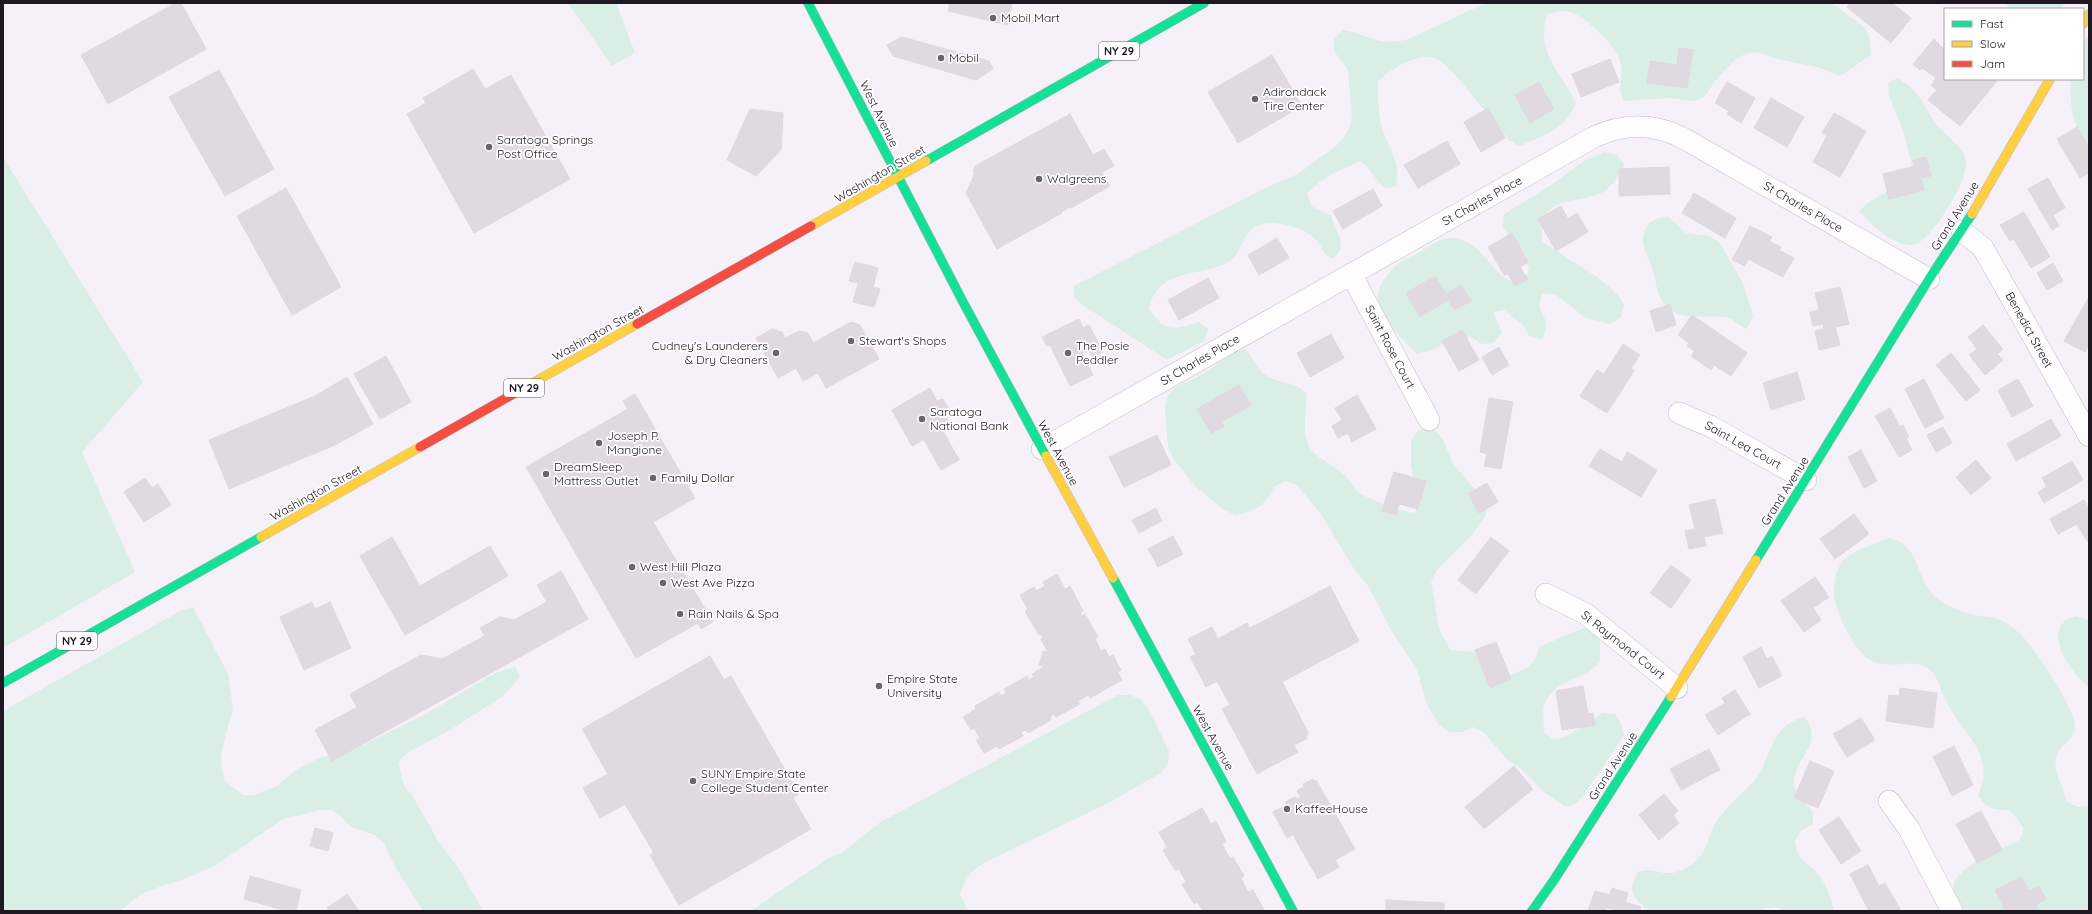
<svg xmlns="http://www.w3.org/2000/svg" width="2092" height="914" font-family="Quicksand,sans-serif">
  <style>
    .green { fill: #d9eee4 }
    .building { fill: #e1d9e0; stroke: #e1d8df }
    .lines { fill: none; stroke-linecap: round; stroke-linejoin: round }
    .street-casing { stroke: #c3bdc6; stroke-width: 22 }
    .fast-casing { stroke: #c3bdc6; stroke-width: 10 }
    .slow-casing { stroke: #c3bdc6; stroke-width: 10 }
    .jam-casing { stroke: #c3bdc6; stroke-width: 10 }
    .street { stroke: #fefdfe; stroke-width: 21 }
    .fast { stroke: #16e098; stroke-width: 9 }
    .slow { stroke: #ffcf43; stroke-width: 9 }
    .jam { stroke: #f24e42; stroke-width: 9 }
    .poi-dot { fill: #6a646d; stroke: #fefefe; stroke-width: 1.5 }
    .labels { text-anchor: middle; stroke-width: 3.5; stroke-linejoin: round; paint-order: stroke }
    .shield { fill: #fefefe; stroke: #625d64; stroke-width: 1 }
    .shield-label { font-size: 11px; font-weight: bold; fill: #1f1822 }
    .poi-label { font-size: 12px; fill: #1f1822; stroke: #fefefe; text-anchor: start }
    .street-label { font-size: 12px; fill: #1f1822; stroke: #fefefe }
  </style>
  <rect width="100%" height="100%" fill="#f6f0f8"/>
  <path class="green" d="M568,3H616L635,53L612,66Z
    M1486,3H1831L1863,26L1869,35L1871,55L1840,76L1818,67L1781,60L1758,52L1745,54L1735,60L1718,77L1704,97L1693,101L1668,98L1624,101C1616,84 1624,80 1621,65C1619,48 1587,18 1571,12C1562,10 1555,12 1547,14C1535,54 1561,71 1576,103C1566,129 1543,136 1519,146L1509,140L1454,73C1448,68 1441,60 1434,58C1415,53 1392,69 1378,81C1378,97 1378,116 1383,131C1390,151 1402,165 1396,187L1384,188C1375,179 1371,169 1361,161C1341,169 1322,177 1307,194L1311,206L1331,216L1340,238L1341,249L1333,259C1321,252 1325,252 1318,242C1310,230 1285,223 1271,223C1239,224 1245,255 1227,263C1196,278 1158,267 1149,309C1166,333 1173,330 1199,322L1208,329L1204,341L1167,360L1083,305L1074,298V286L1265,188L1298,174L1337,145L1344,137L1350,127L1352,115L1348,70L1334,51V39L1343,30C1370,35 1379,47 1409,39Z
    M2005,3H2064L2061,9H2010Z
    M2089,36V156C2076,133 2068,106 2071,79H2083V43Z
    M1897,78C1904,82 1911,86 1916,93C1924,102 1929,114 1936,124C1944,135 1964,147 1966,161C1969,179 1930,244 1912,245C1892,245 1872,225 1859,211L1868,203L1899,185L1912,165L1903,130L1889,96L1888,84Z
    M1604,152L1617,155L1624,164C1619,175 1612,187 1601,193C1573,205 1538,194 1542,241C1567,261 1610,278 1624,305L1621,317L1610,324L1586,318L1555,294H1542L1539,306C1546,320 1549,325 1542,339L1529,336L1523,325L1504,310L1493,312L1502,333L1493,343L1481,344L1471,337L1458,335L1447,339L1437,348L1417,354C1403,338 1379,320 1378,298C1377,286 1388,273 1397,265C1405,259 1415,255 1423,250C1432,245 1441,238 1451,238C1480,236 1493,279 1514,282C1517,282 1522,280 1526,279L1529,268L1524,257L1503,227L1504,214L1553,184L1582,162Z
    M3,157L143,382L82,452L135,572L3,648Z
    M1669,217L1686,233L1709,236L1719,242L1743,283L1753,316L1748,326L1745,329C1738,324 1732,318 1724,317C1698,313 1674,326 1659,295C1656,288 1656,279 1653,271C1650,260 1640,246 1644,233C1648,220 1656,218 1669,217Z
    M1245,349C1253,356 1258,372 1267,376C1282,385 1293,380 1307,394C1306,409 1302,430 1308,444C1314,458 1331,463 1342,473C1349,478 1352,486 1358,492C1366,499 1405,512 1415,513L1418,501L1411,466V441L1418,431L1429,427C1450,440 1444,451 1456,467C1465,480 1477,491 1487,502L1486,514L1472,535L1437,570L1431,581L1439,629L1450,650L1474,652L1482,662L1508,677C1524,669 1536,666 1539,647L1583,628L1592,630L1600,638V662L1590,671L1557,687L1548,697L1543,707L1544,732L1553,739L1565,737L1603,713L1615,714L1621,723L1624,735L1584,795L1575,804L1566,807L1545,793L1519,767L1508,760L1484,733L1473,727L1462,732H1450L1439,725L1427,705L1417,670L1391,630L1369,587L1354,569L1321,514L1297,485L1285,481L1274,487L1268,498L1259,507L1248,512L1236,515L1224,510L1195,486L1172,457L1168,445L1165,408L1167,397L1175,388L1206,372L1235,352Z
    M1890,538C1923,546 1914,581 1938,599C1947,606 1963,613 1974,615C1982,617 1991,616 1998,619C2004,622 2013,627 2018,632C2034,646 2072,704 2075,725C2076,740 2058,745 2056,758C2053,771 2064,790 2067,802L2078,807L2089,806V911H1960C1957,902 1952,894 1954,884C1958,866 2005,848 2021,839L2023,828L2017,818L2008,810C1993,810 1985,808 1978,795C1997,755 1963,734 1946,701C1940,690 1939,677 1929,669C1913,657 1890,671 1870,660C1854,651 1836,613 1834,595C1833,584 1836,569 1843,561C1854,549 1876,544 1890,538Z
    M193,607L228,674L233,709L223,745L221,758L222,770L225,781L243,795H255L277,786L296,770L317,759L363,745L426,714L493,674L515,667L520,677L503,696L450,730L407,753L398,762L404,786L412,795L437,839L459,869L483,911H423L395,866L384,843L375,835L351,827L342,817L333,810H320L283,819L216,865L180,881L167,884L141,894L120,911H3V711L182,610Z
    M2076,616L2089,620V687C2074,676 2045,639 2065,621C2067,619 2073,617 2076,616Z
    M1118,695H1130L1140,699L1148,708L1169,751L1168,762L1161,773L1108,803L982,864C970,872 965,880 960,894L968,911H751L830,857L842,853L879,823Z
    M1805,717C1825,745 1793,758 1794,784C1794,794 1807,805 1813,812V824L1802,830L1795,840C1797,863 1810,862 1821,878C1828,888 1831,900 1834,911H1784L1775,907L1762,909L1760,911H1649C1633,899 1627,890 1638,872C1655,867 1656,874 1671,873C1677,873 1685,868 1691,865C1705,857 1708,837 1715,824C1724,808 1742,795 1754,781C1772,759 1769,725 1805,717Z"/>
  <path class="building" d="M176,3H181L206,49L108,104L81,55Z
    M950,3H1012L1008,25L948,11Z
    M1850,3H1892L1911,18L1891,43L1847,7Z
    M902,37L989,61L993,69L976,80L893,56L887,45Z
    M1934,39L1945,50V79H1995L1997,81L1960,126L1928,100L1937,90L1931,85L1936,78L1922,68L1920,70L1913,64Z
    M1679,48L1693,50L1687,88L1647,83L1650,61L1677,65Z
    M1272,55L1302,106L1238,143L1208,92Z
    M1610,59L1619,82L1581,97L1572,74Z
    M473,69L485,89L511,75L570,179L474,233L407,114L426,103L423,98Z
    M219,70L274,169L225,196L169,97Z
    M1539,82L1554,109L1530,123L1515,95Z
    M1727,82L1755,98L1741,123L1727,114L1729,111L1715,103Z
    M1771,98L1804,117L1787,147L1754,128Z
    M1488,108L1505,138L1481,152L1464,122Z
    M750,109L783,113L781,150L756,176L727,160Z
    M1834,113L1866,131L1840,177L1813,162L1827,136L1822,133Z
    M1070,114L1093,155L1104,149L1114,166L1102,172L1110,186L1071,208L1070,207L1061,212L1062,213L997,249L966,193L975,173L973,172L975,166Z
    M2077,127L2089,148V173L2080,178L2057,139Z
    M1447,141L1460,164L1418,188L1404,165Z
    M1926,157L1931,176L1921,178L1924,190L1889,199L1883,174L1915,166L1913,160Z
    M1669,167L1670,194L1619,196V169Z
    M2048,178L2065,208L2053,215L2059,226L2052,230L2028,189Z
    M286,188L341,287L292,315L237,216Z
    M1373,189L1382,206L1343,229L1333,211Z
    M1694,193L1736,218L1725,238L1682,213Z
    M1561,206L1568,219L1577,213L1588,232L1556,251L1538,219Z
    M2024,212L2050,257L2031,268L2014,239L2010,241L2000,225Z
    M1750,226L1772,237L1769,241L1781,247L1779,250L1794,258L1783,277L1748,259L1745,266L1732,260Z
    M1512,233L1528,262L1520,267L1528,279L1515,286L1508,274L1504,275L1488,247Z
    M1277,238L1289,258L1259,275L1248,255Z
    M855,262L878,268L873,287L880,289L874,307L853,302L858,283L849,281Z
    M2053,263L2063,281L2047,290L2037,273Z
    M1435,276L1446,294L1461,285L1471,301L1454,310L1448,300L1420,317L1406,293Z
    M1208,278L1219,298L1179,320L1168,300Z
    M1840,287L1849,324L1835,327L1840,345L1819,350L1815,331L1824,329L1823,324L1813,326L1810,312L1819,310L1815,293Z
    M2089,297V345L2085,352L2064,341Z
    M1670,304L1676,325L1656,332L1650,311Z
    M1692,315L1747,353L1731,376L1714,365L1711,370L1691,356L1695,351L1687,346L1689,343L1678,335Z
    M1079,319L1083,328L1089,325L1103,352L1092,357L1089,350L1082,353L1093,375L1070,386L1050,345L1047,346L1042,337Z
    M851,322L860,325L879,359L826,388L818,373L803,381L796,368L778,378L756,338L772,329L782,332L785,338L799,331L808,333L813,343Z
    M1983,325L2003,349L1997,354L2003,360L1985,375L1969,355L1977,349L1968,337Z
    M1462,330L1479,360L1459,371L1442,341Z
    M1331,334L1344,358L1310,377L1297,353Z
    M1623,344L1640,355L1631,368L1634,371L1607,413L1580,396L1597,370L1604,374Z
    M1499,347L1509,365L1492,375L1482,357Z
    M1951,353L1980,390L1966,401L1936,365Z
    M386,356L411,402L380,419L354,374Z
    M1797,372L1805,399L1771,410L1763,383Z
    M347,377L373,424L335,445L229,489L209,440L315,396Z
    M1924,379L1944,418L1925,428L1905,389Z
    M2018,379L2033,406L2012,417L1998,390Z
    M1239,385L1251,405L1221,422L1224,426L1211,433L1197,409Z
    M930,388L937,401L943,399L950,411L945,414L950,425L912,446L892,410Z
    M635,394L695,498L653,522L713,622L701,629L698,623L636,658L526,467L628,409L623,401Z
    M1357,395L1376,429L1352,442L1348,433L1338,438L1332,426L1342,420L1335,408Z
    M1489,398L1513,402L1501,469L1484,466L1487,454L1480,452Z
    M1890,408L1900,427L1903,425L1909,437L1906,438L1912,450L1899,457L1875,416Z
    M2051,419L2061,436L2016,461L2007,444Z
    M1943,427L1952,443L1936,452L1927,435Z
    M942,429L959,460L941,470L924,440Z
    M1157,435L1171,465L1124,487L1109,457Z
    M1600,449L1622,462L1627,452L1657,470L1641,497L1589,466Z
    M1861,450L1877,481L1864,488L1848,457Z
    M1976,460L1991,478L1971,495L1956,477Z
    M2072,461L2083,480L2044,503L2038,492L2047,487L2042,478Z
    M1394,472L1426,481L1418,509L1399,504L1396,515L1382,511Z
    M145,478L152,488L158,484L171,505L144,522L124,492Z
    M1487,483L1498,502L1479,513L1468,494Z
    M1715,499L1723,533L1704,537L1706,546L1689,549L1685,531L1695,529L1689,505Z
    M2084,500L2089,509V540L2087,541L2077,524L2058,534L2050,519Z
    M1156,508L1162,521L1139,533L1132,520Z
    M1854,514L1869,534L1835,559L1820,539Z
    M1173,536L1183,554L1158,567L1148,549Z
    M392,537L420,586L490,546L508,576L405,635L360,556Z
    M1491,537L1509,551L1476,594L1458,580Z
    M1671,565L1691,580L1671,608L1650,593Z
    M561,571L588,619L332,761L315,730L357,707L350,694L421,655L442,659L485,636L480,628L500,617L514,620L547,602L537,585Z
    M1057,574L1065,589L1070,586L1083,611L1080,612L1082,616L1085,614L1098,637L1095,639L1101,651L1105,649L1109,657L1113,655L1121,670L1118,672L1122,680L1090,698L1088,695L1078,701L1080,704L1056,717L1054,714L1050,717L1051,720L1028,733L1026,730L1021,732L1023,736L999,749L997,746L984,753L976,740L980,738L974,728L971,730L963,717L976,709L975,706L999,692L1001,696L1006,693L1004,689L1027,676L1029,680L1034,677L1032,674L1045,666L1039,665L1043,651L1048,652L1041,639L1043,637L1041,634L1039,635L1025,611L1028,609L1020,595L1034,587L1036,591L1045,586L1043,582Z
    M1815,577L1829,597L1813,608L1821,620L1804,632L1781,601Z
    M1330,586L1359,641L1282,682L1308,732L1306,739L1294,745L1298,752L1257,774L1222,709L1230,705L1217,681L1206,687L1190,657L1196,654L1188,639L1212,627L1218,639L1247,623L1250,628Z
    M312,602L315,609L330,602L351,648L304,670L280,617Z
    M1496,642L1511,679L1490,688L1475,650Z
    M1761,647L1767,659L1772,656L1782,676L1759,688L1743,657Z
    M710,656L724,680L731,676L799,794L793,798L811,829L679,905L650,855L654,853L625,804L600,818L583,788L608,774L582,729Z
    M1583,686L1588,714L1593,713L1595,725L1562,730L1556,691Z
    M1900,688L1937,693L1933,728L1886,721L1889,695L1899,696Z
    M1735,690L1750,714L1718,735L1705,715L1725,703L1722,698Z
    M1861,718L1875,740L1847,757L1833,734Z
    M1954,746L1973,785L1952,796L1933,757Z
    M1709,749L1720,770L1681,790L1670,769Z
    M1810,761L1834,771L1818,808L1794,798Z
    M1514,766L1533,789L1484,829L1465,807Z
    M1313,779L1314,781L1316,780L1355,849L1335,860L1339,867L1318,879L1293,835L1287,838L1273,812L1287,805L1285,802L1295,797L1297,799L1301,797L1297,791L1304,786L1303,784Z
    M1664,794L1678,811L1673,815L1679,823L1659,840L1639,815Z
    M1202,808L1211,824L1216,821L1226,842L1222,844L1230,859L1233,857L1244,876L1241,878L1248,892L1253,890L1264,910L1203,911L1197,902L1194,904L1182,884L1186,882L1179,869L1175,870L1163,850L1167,847L1159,832Z
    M1981,811L2002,850L1977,863L1956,824Z
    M1839,817L1861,851L1841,864L1819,830Z
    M315,828L333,833L328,851L310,846Z
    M1868,865L1879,886L1885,883L1901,911H1869L1850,874Z
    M250,876L301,890L296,911L284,909L283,910L244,899Z
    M2021,877L2029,891L2039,886L2046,899L2036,905L2039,911H2006L1995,890Z
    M1612,888L1628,893L1622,911L1606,908Z
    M1595,891L1610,895L1605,911H1588Z
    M347,894L359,911H329L327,908Z
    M1386,900L1444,903V911H1386Z
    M1625,902L1641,907L1640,911H1622Z"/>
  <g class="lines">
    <defs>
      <path id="street" d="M1962,231L1983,248L2089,436
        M1351,274L1429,420
        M1679,413L1712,427L1806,480
        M1042,449L1594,137C1625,123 1653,123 1683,138L1929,279
        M1546,594L1586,614L1677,688
        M1889,801L1909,829L1952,911"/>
      <path id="fast" d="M808,3L963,302L1046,456
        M926,161L1204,3
        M1756,560L1929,279L1972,214
        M1113,578L1293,911
        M3,683L261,537
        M1532,911L1554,880L1671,697"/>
      <path id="slow" d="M2083,24L2089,14
        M1972,214L2050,79
        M811,226L926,161
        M515,393L637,324
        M1046,456L1113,578
        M261,537L420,447
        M1671,697L1756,560"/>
      <path id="jam" d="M637,324L811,226
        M420,447L515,393"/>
    </defs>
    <use href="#street" class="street-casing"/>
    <use href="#fast" class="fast-casing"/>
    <use href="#slow" class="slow-casing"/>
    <use href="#jam" class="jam-casing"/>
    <use href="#street" class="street"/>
    <use href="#fast" class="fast"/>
    <use href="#slow" class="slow"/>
    <use href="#jam" class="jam"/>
  </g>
  <g class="poi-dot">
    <circle cx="993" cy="18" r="4"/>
    <circle cx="941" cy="58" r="4"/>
    <circle cx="1255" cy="99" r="4"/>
    <circle cx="489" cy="147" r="4"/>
    <circle cx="1039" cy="179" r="4"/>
    <circle cx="851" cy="341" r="4"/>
    <circle cx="776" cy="353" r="4"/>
    <circle cx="1068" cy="353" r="4"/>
    <circle cx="922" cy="419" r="4"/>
    <circle cx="599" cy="443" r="4"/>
    <circle cx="546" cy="474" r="4"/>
    <circle cx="653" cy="478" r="4"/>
    <circle cx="632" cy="567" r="4"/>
    <circle cx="663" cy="583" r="4"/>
    <circle cx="680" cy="614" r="4"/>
    <circle cx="879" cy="686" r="4"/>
    <circle cx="693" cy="781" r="4"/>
    <circle cx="1287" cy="809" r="4"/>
  </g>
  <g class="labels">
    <g class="shield">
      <rect x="1099" y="42" width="40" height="18" rx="3"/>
      <rect x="504" y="379" width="40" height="18" rx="3"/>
      <rect x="57" y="632" width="40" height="18" rx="3"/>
    </g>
    <g class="shield-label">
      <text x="1119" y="55">NY 29</text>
      <text x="524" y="392">NY 29</text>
      <text x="77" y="645">NY 29</text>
    </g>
    <g class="poi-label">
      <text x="1001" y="22">Mobil Mart</text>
      <text x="949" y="62">Mobil</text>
      <text x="1263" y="96">Adirondack<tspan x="1263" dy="14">Tire Center</tspan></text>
      <text x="497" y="144">Saratoga Springs<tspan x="497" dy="14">Post Office</tspan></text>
      <text x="1047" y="183">Walgreens</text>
      <text x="859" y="345">Stewart's Shops</text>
      <text x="768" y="350" text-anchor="end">Cudney's Launderers<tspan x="768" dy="14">&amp; Dry Cleaners</tspan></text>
      <text x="1076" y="350">The Posie<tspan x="1076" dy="14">Peddler</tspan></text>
      <text x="930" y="416">Saratoga<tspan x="930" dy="14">National Bank</tspan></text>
      <text x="607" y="440">Joseph P.<tspan x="607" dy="14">Mangione</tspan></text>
      <text x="554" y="471">DreamSleep<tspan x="554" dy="14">Mattress Outlet</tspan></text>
      <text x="661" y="482">Family Dollar</text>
      <text x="640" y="571">West Hill Plaza</text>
      <text x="671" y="587">West Ave Pizza</text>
      <text x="688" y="618">Rain Nails &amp; Spa</text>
      <text x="887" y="683">Empire State<tspan x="887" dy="14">University</tspan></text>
      <text x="701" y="778">SUNY Empire State<tspan x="701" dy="14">College Student Center</tspan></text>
      <text x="1295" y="813">KaffeeHouse</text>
    </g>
    <g class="street-label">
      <text transform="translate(879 114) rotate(64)" y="4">West Avenue</text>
      <text transform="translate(880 174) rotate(-30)" y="4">Washington Street</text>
      <text transform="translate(1482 201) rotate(-29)" y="4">St Charles Place</text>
      <text transform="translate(1803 207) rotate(30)" y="4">St Charles Place</text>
      <text transform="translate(1955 216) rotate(-58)" y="4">Grand Avenue</text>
      <text transform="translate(2029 330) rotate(61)" y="4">Benedict Street</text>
      <text transform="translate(598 333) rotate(-29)" y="4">Washington Street</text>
      <text transform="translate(1390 347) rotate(62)" y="4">Saint Rose Court</text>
      <text transform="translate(1200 360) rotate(-30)" y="4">St Charles Place</text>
      <text transform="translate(1743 445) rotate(29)" y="4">Saint Lea Court</text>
      <text transform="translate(1058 453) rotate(62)" y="4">West Avenue</text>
      <text transform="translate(1785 491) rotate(-58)" y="4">Grand Avenue</text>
      <text transform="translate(316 493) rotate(-29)" y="4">Washington Street</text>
      <text transform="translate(1623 645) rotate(38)" y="4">St Raymond Court</text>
      <text transform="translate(1213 738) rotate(61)" y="4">West Avenue</text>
      <text transform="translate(1613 766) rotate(-57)" y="4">Grand Avenue</text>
    </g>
  </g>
  <rect width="2092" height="914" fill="none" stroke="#1f1822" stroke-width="8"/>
  <rect x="1944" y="8" width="140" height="72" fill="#fefefe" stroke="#a5a2a6"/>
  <rect x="1952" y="21" width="20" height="6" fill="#16e098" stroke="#a5a2a6"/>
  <text x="1980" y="28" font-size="12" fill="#1f1822">Fast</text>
  <rect x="1952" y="41" width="20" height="6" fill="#ffcf43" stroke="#a5a2a6"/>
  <text x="1980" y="48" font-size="12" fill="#1f1822">Slow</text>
  <rect x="1952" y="61" width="20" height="6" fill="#f24e42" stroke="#a5a2a6"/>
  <text x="1980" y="68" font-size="12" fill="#1f1822">Jam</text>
</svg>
